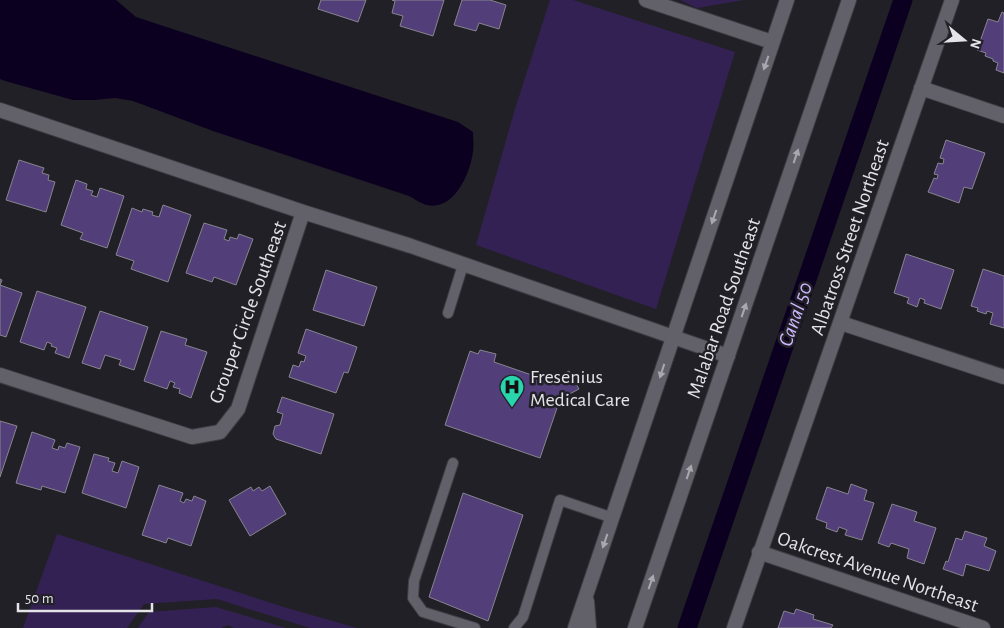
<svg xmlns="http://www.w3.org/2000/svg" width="1004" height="628" font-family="'Alegreya Sans',sans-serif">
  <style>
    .green { fill: #342153 }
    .water { fill: #0c0020 }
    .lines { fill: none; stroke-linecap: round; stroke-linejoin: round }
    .canal { stroke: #0c0020; stroke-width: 19 }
    .building { fill: #523e78; stroke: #87858e }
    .service-casing { stroke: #3f3d43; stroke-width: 12 }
    .minor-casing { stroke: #3f3d43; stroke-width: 16 }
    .secondary-casing { stroke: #3f3d43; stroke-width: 16 }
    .service { stroke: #626069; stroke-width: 10 }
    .minor { stroke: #626069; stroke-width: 14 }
    .secondary { stroke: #626069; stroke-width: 14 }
    .oneway { fill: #aaa8af }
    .labels { text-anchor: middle; stroke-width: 5; stroke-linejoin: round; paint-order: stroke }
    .street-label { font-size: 20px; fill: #e4e3e8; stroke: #222027 }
    .poi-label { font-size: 20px; fill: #e4e3e8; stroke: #222027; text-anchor: start }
    .water-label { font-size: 21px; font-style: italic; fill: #cdb8ff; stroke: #222027 }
  </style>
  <rect width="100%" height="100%" fill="#222027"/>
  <path class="green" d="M550,0H573L735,52L656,309L476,245L515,109Z
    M680,0H744L697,8Z
    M57,534L287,608L357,628H310L217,599L144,604L127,628H23Z
    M216,607L286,628H234L228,625L221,628H138L149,612Z"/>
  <path class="water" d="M0,0H116L136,17L458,122L473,132C473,139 474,146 473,152C470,174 454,211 427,205C421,204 415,199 409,196L213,131L133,101L115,98L94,100H73L5,81L0,79Z"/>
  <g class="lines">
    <path class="canal" d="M687,628L903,0"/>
  </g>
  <path class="building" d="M321,0H366L358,22L318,9Z
    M392,0H444L433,36L400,26L403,16L392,13L395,1Z
    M462,0H490L506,5L499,29L479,23L476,31L454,25Z
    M1002,12L1004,13V73L996,70L998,63L993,61V59L985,56L986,53L977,50L988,19L998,22Z
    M946,140L985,153L972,189L964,187L959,203L928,192L934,178L937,179L938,175L934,174L938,163L943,164L944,159L940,158Z
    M19,160L44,168L42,173L49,175L48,180L55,182L46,212L6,200Z
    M76,180L87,184L86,189L93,191L91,195L97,197L100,188L124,196L107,248L80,239L83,233L61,225Z
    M163,205L191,215L168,282L131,269L134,261L116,255L132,208L142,212L143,209L153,212L152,215L159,217Z
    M204,223L227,230L224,239L229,241L230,237L237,239L239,234L253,239L236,285L214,277L212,282L186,273Z
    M906,254L954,270L941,309L924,303L925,300L920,298L917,307L907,303L909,298L894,293Z
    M983,269L1004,276V328L990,324L993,313L987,311L986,314L977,311L978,308L971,306Z
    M326,270L377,287L364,326L313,310Z
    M0,279L2,280L0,285L22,293L6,337L0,335Z
    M37,291L86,307L69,358L55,353L57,348L51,346L52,344L47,342L44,350L20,342Z
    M100,311L148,327L134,370L119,365L121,360L105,355L100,369L82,363Z
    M306,329L357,347L348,373L344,372L336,393L289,377L293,365L299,367L301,361L304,362L306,356L298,353Z
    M161,331L187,339L185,345L207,352L191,398L179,393L180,389L173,387L175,383L170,381L167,389L144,381Z
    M480,350L496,354L494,362L549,381L569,371L579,389L556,401L558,405L540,458L445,425L470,351L478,354Z
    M282,397L334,414L321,454L276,439L273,434L275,426L280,425L283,414L277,412Z
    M0,421L17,426L0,477Z
    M32,432L55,440L52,448L58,450L59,446L65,448L67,443L80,447L65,493L42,486L41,490L16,483Z
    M94,454L109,458L108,461L115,463L112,471L118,473L122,461L139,467L126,508L82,493Z
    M851,484L867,490L864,500L874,503L862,540L845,535L847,530L839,527L837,532L826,528L827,523L816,519L827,487L848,494Z
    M159,485L183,493L180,501L184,503L186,499L192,501L194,496L206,501L191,546L168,538L166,543L142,535Z
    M270,486L286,514L250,536L229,500L251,487L253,491L259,487L262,491Z
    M463,493L523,515L488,621L429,597Z
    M892,504L917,512L914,521L936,528L924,564L907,558L909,549L891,543L889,547L878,543Z
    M965,531L987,538L984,546L996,551L989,571L966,564L963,576L943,569L946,561L948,562L956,538L962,540Z
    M796,609L814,615L813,619L833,625L831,628H778L784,611L794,614Z"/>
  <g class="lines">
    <defs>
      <path id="service" d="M448,313L463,265
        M453,463L414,581L413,598L423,612L475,628
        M514,628L523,617L560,500L613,518"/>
      <path id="minor" d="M646,0L772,42
        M921,88L1004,116
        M0,110L303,212L411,246L728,356
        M841,323L1004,377
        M0,375L192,437L220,432L238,409L303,212
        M759,552L983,628
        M734,628L952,0"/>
      <path id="secondary" d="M587,601L589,628
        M575,628L787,0
        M635,628L849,0"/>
    </defs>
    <use href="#service" class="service-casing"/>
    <use href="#minor" class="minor-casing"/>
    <use href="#secondary" class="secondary-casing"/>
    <use href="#service" class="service"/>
    <use href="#minor" class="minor"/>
    <use href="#secondary" class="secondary"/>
  </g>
  <defs><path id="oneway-solid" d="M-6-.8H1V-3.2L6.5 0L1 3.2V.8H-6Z" transform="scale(1.25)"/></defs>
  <g class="oneway">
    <use href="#oneway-solid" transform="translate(766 63) rotate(109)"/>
    <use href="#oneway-solid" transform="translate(796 156) rotate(-71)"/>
    <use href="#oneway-solid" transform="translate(714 217) rotate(109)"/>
    <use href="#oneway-solid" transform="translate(744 310) rotate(-71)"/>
    <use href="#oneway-solid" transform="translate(662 371) rotate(108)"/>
    <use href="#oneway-solid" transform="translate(689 472) rotate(-71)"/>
    <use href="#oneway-solid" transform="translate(605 541) rotate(109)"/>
    <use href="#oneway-solid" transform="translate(651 582) rotate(-71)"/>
  </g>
  <defs>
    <symbol id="hospital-pin" viewBox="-11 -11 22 30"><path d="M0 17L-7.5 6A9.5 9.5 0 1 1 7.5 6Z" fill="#28d5ad" stroke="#222027"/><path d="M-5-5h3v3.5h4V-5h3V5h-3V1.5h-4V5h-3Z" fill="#111"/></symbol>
  </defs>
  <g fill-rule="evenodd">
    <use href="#hospital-pin" x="498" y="373" width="28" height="38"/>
  </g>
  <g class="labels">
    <g class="street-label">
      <text transform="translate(849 237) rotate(-71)" y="7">Albatross Street Northeast</text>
      <text transform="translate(723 308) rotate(-71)" y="7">Malabar Road Southeast</text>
      <text transform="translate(247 312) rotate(-70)" y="7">Grouper Circle Southeast</text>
      <text transform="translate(878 571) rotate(19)" y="7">Oakcrest Avenue Northeast</text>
    </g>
    <g class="poi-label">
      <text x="530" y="383">Fresenius<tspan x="530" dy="23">Medical Care</tspan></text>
    </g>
    <g class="water-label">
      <text transform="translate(795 314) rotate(-71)" y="7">Canal 50</text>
    </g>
  </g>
  <g transform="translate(964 40) rotate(108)" stroke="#222027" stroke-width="4" paint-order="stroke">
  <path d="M0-4L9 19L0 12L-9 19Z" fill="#e4e3e8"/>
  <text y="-8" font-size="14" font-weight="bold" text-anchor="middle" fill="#e4e3e8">N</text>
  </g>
  <path d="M18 603v8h134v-8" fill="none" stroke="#e4e3e8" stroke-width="2.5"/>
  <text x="25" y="603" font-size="15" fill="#e4e3e8" stroke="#222027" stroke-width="4" paint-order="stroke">50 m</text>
</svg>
